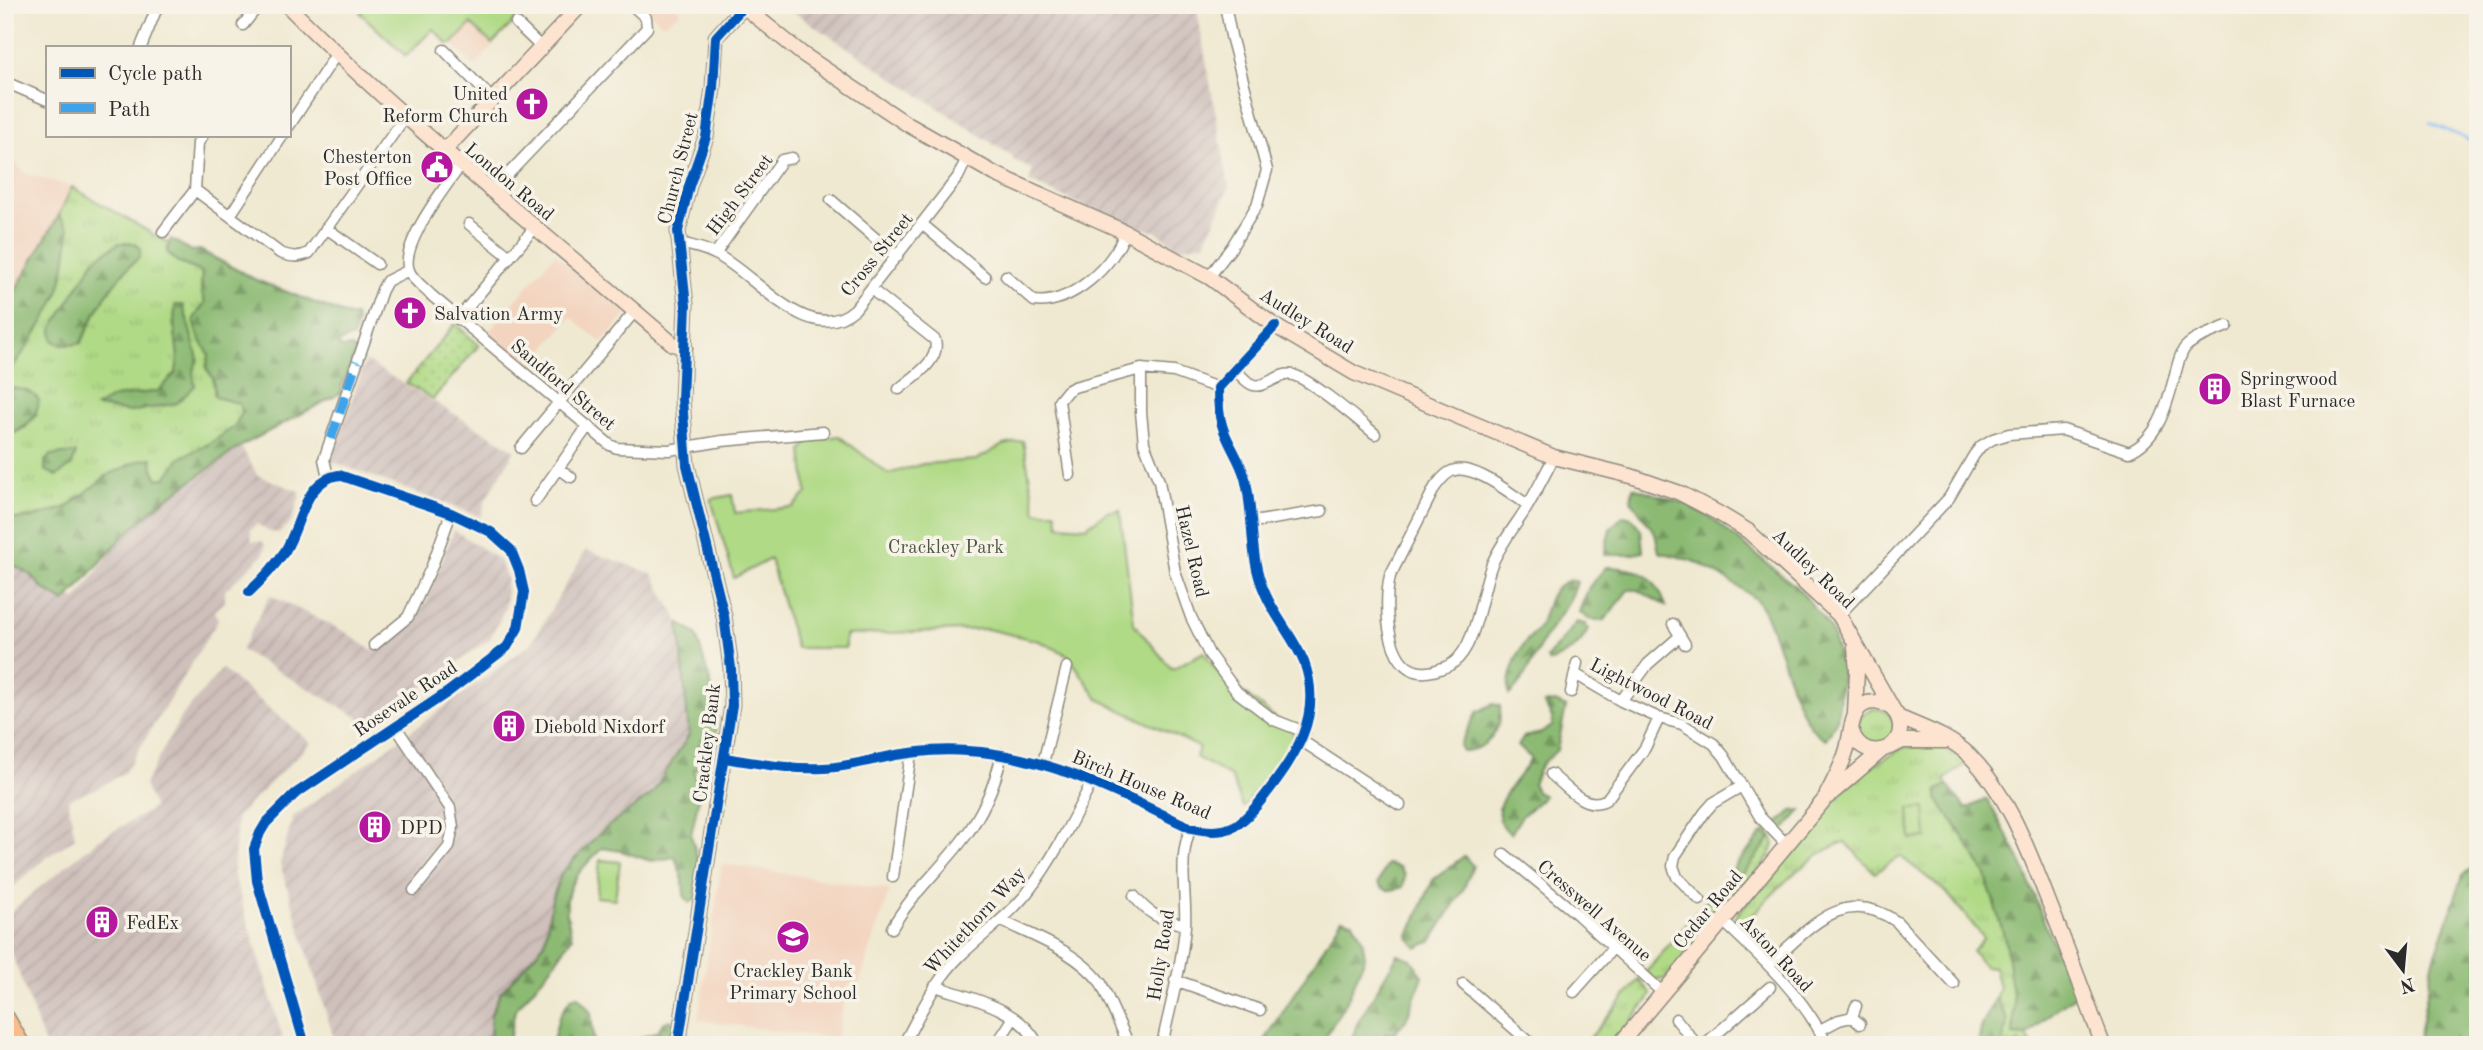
<svg xmlns="http://www.w3.org/2000/svg" width="2483" height="1050" font-family="'Old Standard TT',serif">
  <style>
    .built { fill: #f3d4bf }
    .industrial { fill: url(#industrial-furrows) }
    .grass { fill: url(#grass-tufts); stroke: #6e8258; stroke-width: 2; fill-rule: evenodd }
    .forest { fill: url(#forest-firs); stroke: #5c724f; stroke-width: 2 }
    .park { fill: #b0da86; stroke: #6e8258; stroke-width: 2 }
    .garden { fill: url(#garden-dots); stroke: #6e8258; stroke-width: 2 }
    .lines { fill: none; stroke-linecap: round; stroke-linejoin: round }
    .stream { stroke: #87baf5; stroke-width: 2.5 }
    .street-casing { stroke: #8e8a7e; stroke-width: 13 }
    .secondary-casing { stroke: #8e8a7e; stroke-width: 17 }
    .highway-casing { stroke: #8e8a7e; stroke-width: 22 }
    .street { stroke: #fff; stroke-width: 10 }
    .secondary { stroke: #fde4d0; stroke-width: 14 }
    .highway { stroke: #f9bc8a; stroke-width: 19 }
    .quiet { stroke: #3ea3eb; stroke-width: 9; stroke-dasharray: 18 9; stroke-linecap: butt }
    .cycleway-casing { stroke: #f7f3e8; stroke-width: 15 }
    .cycleway { stroke: #0057b8; stroke-width: 10 }
    .labels { text-anchor: middle; stroke-width: 7; stroke-linejoin: round; paint-order: stroke }
    .poi-label { font-size: 19px; fill: #2b2b2b; stroke: #f7f3e8; text-anchor: start }
    .street-label { font-size: 19px; fill: #2b2b2b; stroke: #f7f3e8 }
    .park-label { font-size: 19px; fill: #4c5742; stroke: #f7f3e8 }
  </style>
  <defs>
    <pattern id="industrial-furrows" width="10" height="10" patternUnits="userSpaceOnUse" patternTransform="scale(1.75)"><rect width="10" height="10" fill="#cfc0bb"/><path d="M-1 1l2-2M0 10L10 0M9 11l2-2" fill="none" stroke="#b2a5a1"/></pattern>
    <pattern id="grass-tufts" width="24" height="20" patternUnits="userSpaceOnUse" patternTransform="scale(1.75)"><rect width="24" height="20" fill="#b0da86"/><path d="M3 7l-1-3M5 7V3M7 7l1-3M15 17l-1-3M17 17v-4M19 17l1-3" fill="none" stroke="#98bb74"/></pattern>
    <pattern id="forest-firs" width="22" height="20" patternUnits="userSpaceOnUse" patternTransform="scale(1.75)"><rect width="22" height="20" fill="#8cba73"/><path d="M5 1l3.5 6h-7zM16 11l3.5 6h-7z" fill="#73975f"/></pattern>
    <pattern id="garden-dots" width="8" height="8" patternUnits="userSpaceOnUse" patternTransform="scale(1.75)"><rect width="8" height="8" fill="#b0da86"/><path d="M2 2h.1M6 6h.1" fill="none" stroke="#98bb74" stroke-width="1.8" stroke-linecap="round"/></pattern>
  </defs>
  <rect width="100%" height="100%" fill="#f7f3e8"/>
  <filter id="ink" filterUnits="userSpaceOnUse"><feTurbulence type="fractalNoise" baseFrequency=".0143" numOctaves="2"/><feDisplacementMap in="SourceGraphic" scale="14" xChannelSelector="R" yChannelSelector="G"/><feConvolveMatrix kernelMatrix="1 2 1 2 8 2 1 2 1" color-interpolation-filters="sRGB"/></filter>
  <filter id="wash" filterUnits="userSpaceOnUse"><feTurbulence type="fractalNoise" baseFrequency=".00686" numOctaves="4" result="noise"/><feDisplacementMap in="SourceGraphic" scale="28" xChannelSelector="R" yChannelSelector="G"/><feGaussianBlur stdDeviation="1.57" result="paint"/><feColorMatrix in="noise" values="0 0 0 0 0 0 0 0 0 0 0 0 0 0 0 0 0 1.4 0 .05"/><feComposite in="paint" operator="in"/></filter>
  <g filter="url(#wash)">
    <rect width="100%" height="100%" fill="#f0e9d1"/>
    <path class="built" d="M643,5H678L681,13L663,24Z
      M471,24L493,46L475,66L452,44Z
      M5,150L24,173L72,187L66,204L5,308Z
      M555,254L628,313L602,343L571,317L530,367L488,333Z
      M722,864L890,890L858,987L848,985L836,1039L698,1020Z"/>
    <path class="industrial" d="M783,5H1196L1229,187L1205,243L1178,248L1157,232L1123,223L1029,182L1033,170L1013,160V157Z
      M365,361L515,450L485,501L481,517L331,461Z
      M241,446L257,475L301,492L292,521L279,533L270,532L257,524L250,529L252,541H262L265,545L263,555L225,590V602L214,611L218,620L125,772L98,788L68,799L75,838L47,857L5,894V560L76,600L121,539L160,503Z
      M454,530L499,560L507,578L505,608L490,639L370,724L241,650L270,595L347,633L373,651L400,633L425,604Z
      M586,550L653,574L679,623L689,735L652,794L603,830L552,899L544,944L500,993L491,1014L490,1045H336L280,864L293,817L531,644Z
      M222,669L311,743L237,816L233,873L285,1045H45L5,935V916L98,840L154,808L144,785L181,717Z"/>
    <path class="grass" d="M72,187L170,244L167,252L179,263L202,272L201,291L205,302L194,319L197,333L210,355L206,368L213,377L215,397L238,403L243,411L234,427L209,444L180,458L167,478L158,479L153,469L78,496L68,507L35,517L8,521L5,520V438L26,427L37,414L10,388L5,392V375L32,338L57,296L67,252L69,229L59,215ZM140,249V257C113,278 95,312 81,343C70,345 62,347 53,340ZM187,318L190,337L198,359L177,403L160,405L158,391L176,373L178,357L174,323Z
      M1858 727a18 18 0 1 1 36 0a18 18 0 1 1-36 0Z
      M1905,747H1940L1969,761L1944,780L1947,785L1938,790L1937,799L1953,821L1985,873L2005,939L2014,1002L2013,1035L2027,1036L2032,1045H2021L2019,1042L2016,1045H2003L2007,1020L1996,997L1999,987L1994,967L1984,966L1972,951L1984,938L1947,893L1900,856L1875,873L1845,842C1808,853 1766,900 1740,929L1735,917L1836,796L1868,768ZM1909,810L1927,838L1911,839Z
      M1767,829C1777,842 1775,846 1767,860L1670,975L1664,979H1654L1646,972Z
      M1639,980L1651,994L1648,1000L1611,1045H1584Z"/>
    <path class="forest" d="M59,215L69,229C67,251 65,275 57,295C50,314 20,360 5,375V308Z
      M171,239L192,251L200,250L256,280L349,316H355L357,323L353,337L339,342L340,348L351,347L356,352C352,367 341,379 341,393L241,446L160,503L121,539L65,602L42,588L32,576L5,560V520L34,517L68,507L106,476L140,460L152,458L153,469L158,479L166,478L180,458L209,444L234,427L243,411L238,403L215,397L213,378L206,368L209,355L197,333L194,319L205,302L201,291L202,272L179,263L167,252Z
      M119,243H135L140,249V257C113,278 95,312 81,343C70,345 62,347 53,340L52,329L95,259Z
      M175,305H183L198,359L193,372L195,386L177,403L130,412L96,407L114,397L158,391L176,373L178,357L174,323Z
      M10,388C22,389 31,390 39,400C36,422 24,428 5,438V392Z
      M76,453L72,465L57,476L45,470V461L51,455Z
      M1633,487L1686,504L1714,520L1801,591L1830,628L1843,668L1837,720L1826,739C1794,729 1781,632 1758,602C1752,594 1706,566 1695,562C1684,557 1671,555 1659,552L1655,533L1631,500Z
      M1623,516L1632,518L1641,530L1643,552L1630,555H1604L1610,529Z
      M1606,567C1639,568 1654,573 1666,606L1638,590H1628L1604,621L1589,619L1579,612L1589,587Z
      M1570,580L1577,582C1571,603 1555,620 1544,639C1533,658 1525,681 1509,695C1507,680 1515,657 1524,644C1529,637 1538,631 1541,623C1549,603 1547,589 1570,580Z
      M1577,622L1585,624L1588,629C1581,646 1565,656 1549,662L1547,658Z
      M679,623L696,634L717,705L716,742L706,765L694,769L699,798L691,835L699,864L695,900L689,903L684,895L683,880L675,857L651,861L621,851L602,848C570,880 559,892 572,937L551,968L515,1010L508,1045H490L491,1014L500,993L544,944L552,899L562,872L603,830L652,794L689,735Z
      M1555,702L1566,707L1557,750L1541,765L1533,784L1536,792L1544,796L1521,817L1511,834C1478,809 1520,782 1531,758L1518,746L1524,737L1541,733L1552,726V717L1544,704Z
      M1493,704L1500,706C1502,731 1488,750 1462,751L1460,744L1477,712Z
      M1947,785L1966,809L1987,799L2020,859L2047,929L2077,994L2052,1012L2027,1036L2013,1035L2014,1002L2005,939L1985,873L1953,821L1937,799L1938,790Z
      M1801,810L1786,828L1779,830L1775,826L1792,811Z
      M1764,832L1771,838L1730,890L1726,887L1735,866Z
      M1464,856L1473,866L1463,890L1431,941L1417,948L1408,937L1433,880Z
      M2478,863V1013L2465,1045H2417L2433,963L2463,875Z
      M1387,864L1399,867L1405,876L1403,887C1392,890 1386,894 1378,883Z
      M1342,919L1353,922L1362,938L1365,957L1350,994L1321,1045H1262Z
      M1398,954L1411,959L1423,976L1406,1020L1392,1035L1386,1033L1379,1045H1350L1357,1024Z
      M578,996L591,1013L594,1045H552L559,1017L571,998Z
      M1996,997L2007,1020L2003,1045H1978L1981,1028Z
      M670,1020L676,1024L673,1045H635L636,1040L658,1031L663,1023Z"/>
    <path class="park" d="M367,5H530L492,44L471,24L452,44H448L433,29L406,56L360,13Z
      M839,436L888,474L923,464L976,460L1003,445L1023,441L1036,512H1056L1059,525L1086,527L1107,512L1120,510L1134,624L1172,669L1204,652L1219,674L1294,732L1289,749L1243,807L1231,777L1196,757L1199,747L1098,699L1068,655L1039,641L987,629L845,635V648H796L770,559L734,578L711,499L732,495L735,513L793,507L807,493L802,451L809,440Z
      M1925,808L1927,838L1911,839L1909,809Z
      M600,860L620,862L615,899L596,897Z"/>
    <path class="garden" d="M455,324L479,345L433,399L406,383Z"/>
    <g class="lines">
      <path class="stream" d="M2430,123L2478,144"/>
    </g>
  </g>
  <g filter="url(#ink)">
    <g class="lines">
      <defs>
        <path id="street" d="M516,23L541,47
          M243,25L259,5
          M141,47L158,5
          M444,50L492,99
          M5,82L47,100
          M289,126L337,53
          M461,165C446,186 399,245 409,271C413,280 424,288 431,295L610,445L617,448L669,450L722,441L823,432
          M195,190L280,253C291,257 298,258 309,253L405,117
          M493,190L647,28L646,18L632,5
          M831,200L897,257
          M231,214L283,135
          M469,224L510,257
          M922,224L985,277
          M326,228L377,264
          M163,232L195,190L198,143L203,135
          M678,242C690,246 704,248 715,254C755,273 809,350 855,309L958,177L967,158
          M715,254L782,160L792,158
          M1006,276L1034,301C1071,306 1115,264 1125,232
          M1209,277L1231,248L1257,205L1267,170L1231,36L1225,5
          M871,289L935,340C941,361 913,377 899,389
          M458,319L535,227
          M1141,369V412L1144,443L1159,481L1175,572L1191,617L1209,654L1237,692L1274,720L1305,732
          M1234,369C1239,373 1245,381 1251,384C1264,391 1279,371 1293,375C1312,380 1358,420 1375,434
          M521,448L635,311
          M558,468L571,477
          M1070,475L1059,401L1067,391L1074,387L1141,369L1174,372L1218,388
          M328,477L324,459L382,290L387,281L409,270
          M535,501L588,426
          M1528,505C1511,494 1472,462 1452,471C1444,474 1440,481 1435,487L1390,576C1383,605 1386,683 1433,671C1440,669 1448,667 1453,663C1477,646 1481,591 1492,564C1500,545 1515,526 1526,509C1536,492 1545,474 1554,457
          M1253,522L1322,511
          M249,592C262,580 275,566 285,551C302,524 303,481 339,475L451,513L491,532L511,550L519,570L524,592L518,628L507,647L448,692L295,794L266,823L260,833L254,849L257,881L305,1045
          M1839,615L1949,498L1974,455L1981,446L1993,439L2009,434L2063,430L2129,452C2159,439 2167,404 2175,375C2177,367 2179,357 2184,349C2192,338 2214,332 2227,326
          M1673,624L1685,644
          M374,645L408,617L432,566L451,513
          M1575,674L1621,701L1659,718L1682,724L1714,744L1724,756L1760,817L1786,844
          M1571,692L1577,663
          M1621,701L1648,664L1679,637
          M396,727L450,808L453,827L449,847L414,890
          M1302,741L1400,805
          M724,758C758,763 790,770 824,768C844,767 862,762 882,758C909,752 939,749 967,751C1048,755 1119,794 1191,828C1228,837 1241,826 1263,798C1294,758 1324,716 1304,662C1294,638 1275,617 1265,593C1248,557 1255,516 1245,478C1240,459 1227,443 1222,425C1218,412 1218,400 1218,388L1275,326
          M1043,763L1067,667
          M1551,774C1567,787 1586,812 1607,799L1645,748L1659,718
          M1504,854L1578,915L1663,993
          M893,877L911,753
          M1134,896C1151,917 1160,918 1185,925
          M1700,900L1677,877L1673,866L1675,856L1705,812L1713,803L1742,786
          M1002,921C1037,938 1076,951 1101,983L1129,1045
          M1723,921C1762,958 1803,995 1827,1045
          M892,928C911,894 941,869 964,838C983,813 995,785 1002,754
          M1769,964C1809,930 1842,884 1897,922L1954,984
          M1175,980L1260,1010
          M1463,984L1533,1045
          M935,986C970,998 1021,1008 1038,1045
          M1574,992L1614,947
          M1856,1006L1852,1017L1860,1024
          M1676,1019L1697,1045
          M1820,1030L1839,1020L1852,1017
          M903,1045C920,1014 935,980 961,955C983,934 1008,917 1027,893C1054,858 1072,821 1092,782
          M996,1045L1013,1019
          M1162,1045C1170,1006 1182,966 1185,926C1187,894 1177,858 1191,828
          M1410,1045L1411,1043
          M1704,1045L1770,987"/>
        <path id="secondary" d="M287,5C408,127 544,232 673,344L685,348
          M742,5L801,53L907,124L995,174L1125,232L1209,277L1275,326L1354,373L1554,457L1631,476L1680,493L1720,514L1748,531L1839,615L1894,711
          M444,151L581,5
          M1855,713L1857,671L1855,648
          M1898,717C1922,728 1949,736 1969,755C2008,794 2028,849 2048,900C2067,948 2085,996 2103,1045
          M1890,747L1903,741H1946
          M1827,794C1834,780 1843,764 1847,749C1852,730 1850,697 1880,703C1889,705 1896,711 1899,720C1908,752 1859,765 1851,728
          M678,1045L732,705L731,668L724,616L687,465L682,399L686,305L678,231L689,186L706,137L713,88L716,37L744,6
          M1619,1045L1825,799L1881,751"/>
        <path id="highway" d="M5,1019L20,1045"/>
      </defs>
      <use href="#street" class="street-casing"/>
      <use href="#secondary" class="secondary-casing"/>
      <use href="#highway" class="highway-casing"/>
      <use href="#street" class="street"/>
      <use href="#secondary" class="secondary"/>
      <use href="#highway" class="highway"/>
      <path class="quiet" d="M331,439L357,361"/>
      <defs>
        <path id="cycleway" d="M249,592C262,580 275,566 285,551C302,524 303,481 339,475L451,513L491,532L511,550L519,570L524,592L518,628L507,647L448,692L295,794L266,823L260,833L254,849L257,881L305,1045
          M724,758C758,763 790,770 824,768C844,767 862,762 882,758C909,752 939,749 967,751C1048,755 1119,794 1191,828C1228,837 1241,826 1263,798C1294,758 1324,716 1304,662C1294,638 1275,617 1265,593C1248,557 1255,516 1245,478C1240,459 1227,443 1222,425C1218,412 1218,400 1218,388L1275,326
          M678,1045L732,705L731,668L724,616L687,465L682,399L686,305L678,231L689,186L706,137L713,88L716,37L744,6"/>
      </defs>
      <use href="#cycleway" class="cycleway-casing"/>
      <use href="#cycleway" class="cycleway"/>
    </g>
  </g>
  <defs>
    <symbol id="church-disc" viewBox="-11 -11 22 22"><circle r="9.5" fill="#b5179e" stroke="#f7f3e8"/><path d="M-1.2-6h2.4v3.5h3.3v2.4h-3.3V6h-2.4V-.1h-3.3v-2.4h3.3Z" fill="#fff"/></symbol>
    <symbol id="civic-disc" viewBox="-11 -11 22 22"><circle r="9.5" fill="#b5179e" stroke="#f7f3e8"/><path d="M-.6-6.5H3V-4.5H.6V-3L4-1V1h2V6H-6V1h2V-1L-.6-3ZM-1.2 2.5V6h2.4V2.5Z" fill="#fff"/></symbol>
    <symbol id="building-disc" viewBox="-11 -11 22 22"><circle r="9.5" fill="#b5179e" stroke="#f7f3e8"/><path d="M-4-6H4V6H1V3H-1V6H-4ZM-2.5-4.3h1.7v1.8h-1.7ZM.8-4.3h1.7v1.8H.8ZM-2.5-1h1.7V.8h-1.7ZM.8-1h1.7V.8H.8Z" fill="#fff"/></symbol>
    <symbol id="school-disc" viewBox="-11 -11 22 22"><circle r="9.5" fill="#b5179e" stroke="#f7f3e8"/><path d="M0-5L7-2L0 1L-7-2ZM-4 1L0 2.5L4 1V4Q0 6-4 4Z" fill="#fff"/></symbol>
  </defs>
  <g fill-rule="evenodd">
    <use href="#church-disc" x="513" y="85" width="38" height="38"/>
    <use href="#civic-disc" x="418" y="148" width="38" height="38"/>
    <use href="#church-disc" x="391" y="294" width="38" height="38"/>
    <use href="#building-disc" x="2196" y="370" width="38" height="38"/>
    <use href="#building-disc" x="490" y="707" width="38" height="38"/>
    <use href="#building-disc" x="356" y="808" width="38" height="38"/>
    <use href="#building-disc" x="83" y="903" width="38" height="38"/>
    <use href="#school-disc" x="774" y="918" width="38" height="38"/>
  </g>
  <g class="labels">
    <g class="poi-label">
      <text x="508" y="100" text-anchor="end">United<tspan x="508" dy="22">Reform Church</tspan></text>
      <text x="412" y="163" text-anchor="end">Chesterton<tspan x="412" dy="22">Post Office</tspan></text>
      <text x="434" y="320">Salvation Army</text>
      <text x="2240" y="385">Springwood<tspan x="2240" dy="22">Blast Furnace</tspan></text>
      <text x="534" y="733">Diebold Nixdorf</text>
      <text x="400" y="834">DPD</text>
      <text x="126" y="929">FedEx</text>
      <text x="793" y="977" text-anchor="middle">Crackley Bank<tspan x="793" dy="22">Primary School</tspan></text>
    </g>
    <g class="street-label">
      <text transform="translate(677 168) rotate(-76)" y="7">Church Street</text>
      <text transform="translate(510 181) rotate(40)" y="7">London Road</text>
      <text transform="translate(739 194) rotate(-53)" y="7">High Street</text>
      <text transform="translate(876 254) rotate(-51)" y="7">Cross Street</text>
      <text transform="translate(1307 320) rotate(32)" y="7">Audley Road</text>
      <text transform="translate(564 384) rotate(40)" y="7">Sandford Street</text>
      <text transform="translate(1193 551) rotate(77)" y="7">Hazel Road</text>
      <text transform="translate(1814 568) rotate(44)" y="7">Audley Road</text>
      <text transform="translate(1652 693) rotate(27)" y="7">Lightwood Road</text>
      <text transform="translate(405 698) rotate(-34)" y="7">Rosevale Road</text>
      <text transform="translate(706 743) rotate(-83)" y="7">Crackley Bank</text>
      <text transform="translate(1142 784) rotate(23)" y="7">Birch House Road</text>
      <text transform="translate(1707 909) rotate(-50)" y="7">Cedar Road</text>
      <text transform="translate(1595 910) rotate(41)" y="7">Cresswell Avenue</text>
      <text transform="translate(974 920) rotate(-47)" y="7">Whitethorn Way</text>
      <text transform="translate(1777 953) rotate(47)" y="7">Aston Road</text>
      <text transform="translate(1160 955) rotate(-81)" y="7">Holly Road</text>
    </g>
    <g class="park-label">
      <text x="946" y="553">Crackley Park</text>
    </g>
  </g>
  <rect width="2483" height="1050" fill="none" stroke="#f7f3e8" stroke-width="28"/>
  <rect x="46" y="46" width="245" height="91" fill="#f7f3e8" stroke="#a5a39c" stroke-width="2"/>
  <rect x="60" y="68" width="35" height="10" fill="#0057b8" stroke="#a5a39c" stroke-width="2"/>
  <text x="108" y="80" font-size="21" fill="#2b2b2b">Cycle path</text>
  <rect x="60" y="103" width="35" height="10" fill="#3ea3eb" stroke="#a5a39c" stroke-width="2"/>
  <text x="108" y="116" font-size="21" fill="#2b2b2b">Path</text>
  <g transform="translate(2403 970) rotate(164)" stroke="#f7f3e8" stroke-width="5" paint-order="stroke">
  <path d="M0-5L12 26L0 18L-12 26Z" fill="#2b2b2b"/>
  <text y="-10" font-size="19" font-weight="bold" text-anchor="middle" fill="#2b2b2b">N</text>
  </g>
</svg>
